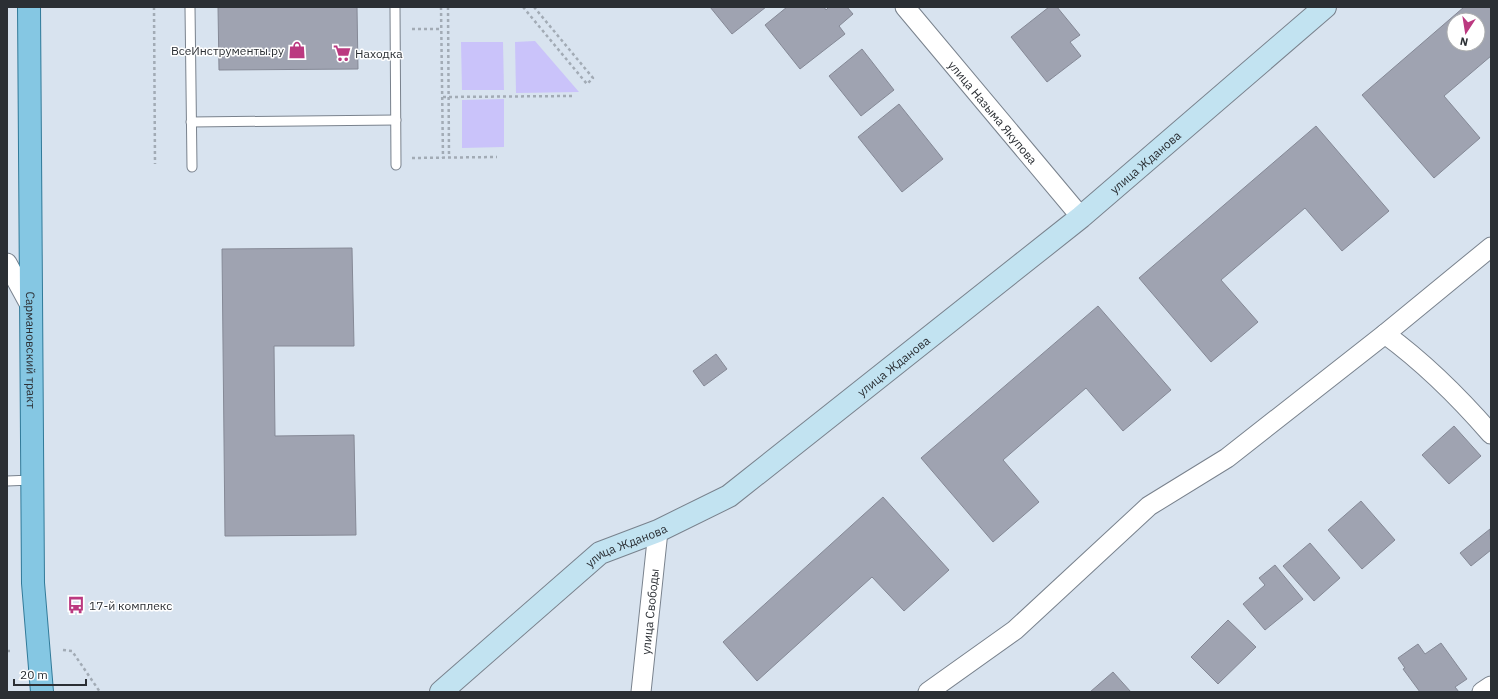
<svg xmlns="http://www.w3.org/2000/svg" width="1498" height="699" font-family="'IBM Plex Sans',sans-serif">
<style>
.green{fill:#cac3fa}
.building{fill:#9fa3b1;stroke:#858996;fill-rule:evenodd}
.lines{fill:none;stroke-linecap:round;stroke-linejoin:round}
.lane-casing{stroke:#79828d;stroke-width:11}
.street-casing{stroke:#79828d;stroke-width:21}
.secondary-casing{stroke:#79828d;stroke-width:24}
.primary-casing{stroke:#317a99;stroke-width:24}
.path{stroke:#a2abb5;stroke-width:2.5;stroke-dasharray:3 3;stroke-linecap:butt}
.lane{stroke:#fff;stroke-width:9}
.street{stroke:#fff;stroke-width:19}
.secondary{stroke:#c2e3f1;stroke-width:22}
.primary{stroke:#85c7e3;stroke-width:22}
.labels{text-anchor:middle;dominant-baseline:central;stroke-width:3;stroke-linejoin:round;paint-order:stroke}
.poi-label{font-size:12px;fill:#2b2f34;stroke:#fff;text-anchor:start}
.street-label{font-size:12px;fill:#2b2f34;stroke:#fff}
</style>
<rect width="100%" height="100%" fill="#d8e3ef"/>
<!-- green -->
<g class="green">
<path d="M535,41L579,92L516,93L515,42Z"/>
<path d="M461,42H503L504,90H462Z"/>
<path d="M504,99V147L462,148V100Z"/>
</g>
<!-- building -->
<g class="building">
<path d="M218,7H357L358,69L219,70Z"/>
<path d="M710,7H766L732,34Z"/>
<path d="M787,7H824L826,10L829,7H847L853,14L839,26L845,34L800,69L765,25Z"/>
<path d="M1049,7H1057L1080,35L1070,42L1081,56L1047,82L1011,37Z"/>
<path d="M1464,7H1491V56L1444,96L1480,138L1434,178L1362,95ZM1454,20H1478V44H1454Z"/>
<path d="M862,49L894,90L861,116L829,76Z"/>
<path d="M899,104L943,159L902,192L858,137Z"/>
<path d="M1316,126L1389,211L1342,251L1305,208L1221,280L1258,322L1211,362L1139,278Z"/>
<path d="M352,248L354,346H274L275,436L354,435L356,535L225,536L222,249Z"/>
<path d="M1098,306L1171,390L1123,431L1086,388L1003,460L1039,502L993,542L921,458Z"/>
<path d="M716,354L727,369L704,386L693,371Z"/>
<path d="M1454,426L1481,456L1449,484L1422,455Z"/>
<path d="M883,497L949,570L904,611L872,577L757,681L723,642Z"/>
<path d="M1361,501L1395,540L1362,569L1328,530Z"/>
<path d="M1490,529L1491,550L1471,566L1460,553Z"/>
<path d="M1310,543L1340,578L1314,601L1283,566Z"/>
<path d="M1275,565L1303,599L1265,630L1243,604L1265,585L1259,578Z"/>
<path d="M1228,620L1256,647L1218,684L1191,657Z"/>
<path d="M1441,643L1467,679L1455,687L1459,692H1420L1403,669L1405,668L1398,658L1418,644L1425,654Z"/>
<path d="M1113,672L1131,692H1090Z"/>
</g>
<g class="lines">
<!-- lane casing -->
<g class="lane-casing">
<g id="lane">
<path d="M190,7L192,167"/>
<path d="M395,7L396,165"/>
<path d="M191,122L396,120"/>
<path d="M7,481L32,480"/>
</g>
</g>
<!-- street casing -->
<g class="street-casing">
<g id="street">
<path id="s1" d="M905,7L1081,217"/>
<path d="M7,263L31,307"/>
<path d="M1385,334C1426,364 1458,396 1491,434"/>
<path id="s2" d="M641,692L658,531"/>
<path d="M928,692L1015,630L1149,506L1227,458L1385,334L1491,247"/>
<path d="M1482,692L1491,686"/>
</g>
</g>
<!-- secondary casing -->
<g class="secondary-casing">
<g id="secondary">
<path id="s3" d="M441,692L600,553L658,531L729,496L1081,217L1325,7"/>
</g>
</g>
<!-- primary casing -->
<g class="primary-casing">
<g id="primary">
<path id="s4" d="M29,7L33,583L42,692"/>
</g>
</g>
<!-- path -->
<g class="path">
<path d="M154,7L155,164"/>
<path d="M441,7L443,158"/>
<path d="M448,7L449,157"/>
<path d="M523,7L587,84L593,78L534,7"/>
<path d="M412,29H442"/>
<path d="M443,97L572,96"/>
<path d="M412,158L497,157"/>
<path d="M63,650L72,651L100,692"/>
<path d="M7,651H10"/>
</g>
<!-- lane -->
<use href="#lane" class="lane"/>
<!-- street -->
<use href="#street" class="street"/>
<!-- secondary -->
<use href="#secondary" class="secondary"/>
<!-- primary -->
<use href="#primary" class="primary"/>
</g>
<!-- icons -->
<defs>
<g id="shop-bare" transform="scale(1.38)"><path d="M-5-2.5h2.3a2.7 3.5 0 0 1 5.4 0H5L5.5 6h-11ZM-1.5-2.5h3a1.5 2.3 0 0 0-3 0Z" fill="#bb3980" stroke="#fff" stroke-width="2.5" paint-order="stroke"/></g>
<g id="supermarket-bare" transform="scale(1.38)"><path d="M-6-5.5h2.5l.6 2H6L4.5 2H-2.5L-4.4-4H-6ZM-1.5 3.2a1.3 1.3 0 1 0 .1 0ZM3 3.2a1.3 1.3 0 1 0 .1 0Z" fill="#bb3980" stroke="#fff" stroke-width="2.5" paint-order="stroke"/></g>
<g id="bus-bare" transform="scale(1.38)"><path d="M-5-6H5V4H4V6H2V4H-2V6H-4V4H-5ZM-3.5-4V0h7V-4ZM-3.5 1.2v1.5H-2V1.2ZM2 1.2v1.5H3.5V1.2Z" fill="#bb3980" stroke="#fff" stroke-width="2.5" paint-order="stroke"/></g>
</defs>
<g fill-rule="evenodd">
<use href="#shop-bare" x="297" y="50"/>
<use href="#supermarket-bare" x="342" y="53"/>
<use href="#bus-bare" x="76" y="605"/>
</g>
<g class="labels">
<!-- poi labels -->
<g class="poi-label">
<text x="284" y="50" text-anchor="end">ВсеИнструменты.ру</text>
<text x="355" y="53">Находка</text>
<text x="89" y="605">17-й комплекс</text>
</g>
<!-- street labels -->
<g class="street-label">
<text stroke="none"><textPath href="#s1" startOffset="137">улица Назыма Якупова</textPath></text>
<text stroke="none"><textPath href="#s3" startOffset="886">улица Жданова</textPath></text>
<text stroke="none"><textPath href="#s4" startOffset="343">Сармановский тракт</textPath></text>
<text stroke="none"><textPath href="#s3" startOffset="562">улица Жданова</textPath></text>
<text stroke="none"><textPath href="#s3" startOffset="238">улица Жданова</textPath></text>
<text stroke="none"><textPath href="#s2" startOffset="81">улица Свободы</textPath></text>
</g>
</g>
<!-- border -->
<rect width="1498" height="699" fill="none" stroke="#2b2f34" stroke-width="16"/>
<!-- north arrow -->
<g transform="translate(1466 32) rotate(192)"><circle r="19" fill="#ffffff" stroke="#aaacae"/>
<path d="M0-3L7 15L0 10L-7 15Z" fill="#bb3980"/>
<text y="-6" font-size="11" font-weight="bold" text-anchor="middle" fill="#2b2f34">N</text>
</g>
<!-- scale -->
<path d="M14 679v6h72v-6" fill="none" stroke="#2b2f34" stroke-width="2"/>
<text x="20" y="679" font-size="12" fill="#2b2f34" stroke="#ffffff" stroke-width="3" paint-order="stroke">20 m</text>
</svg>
